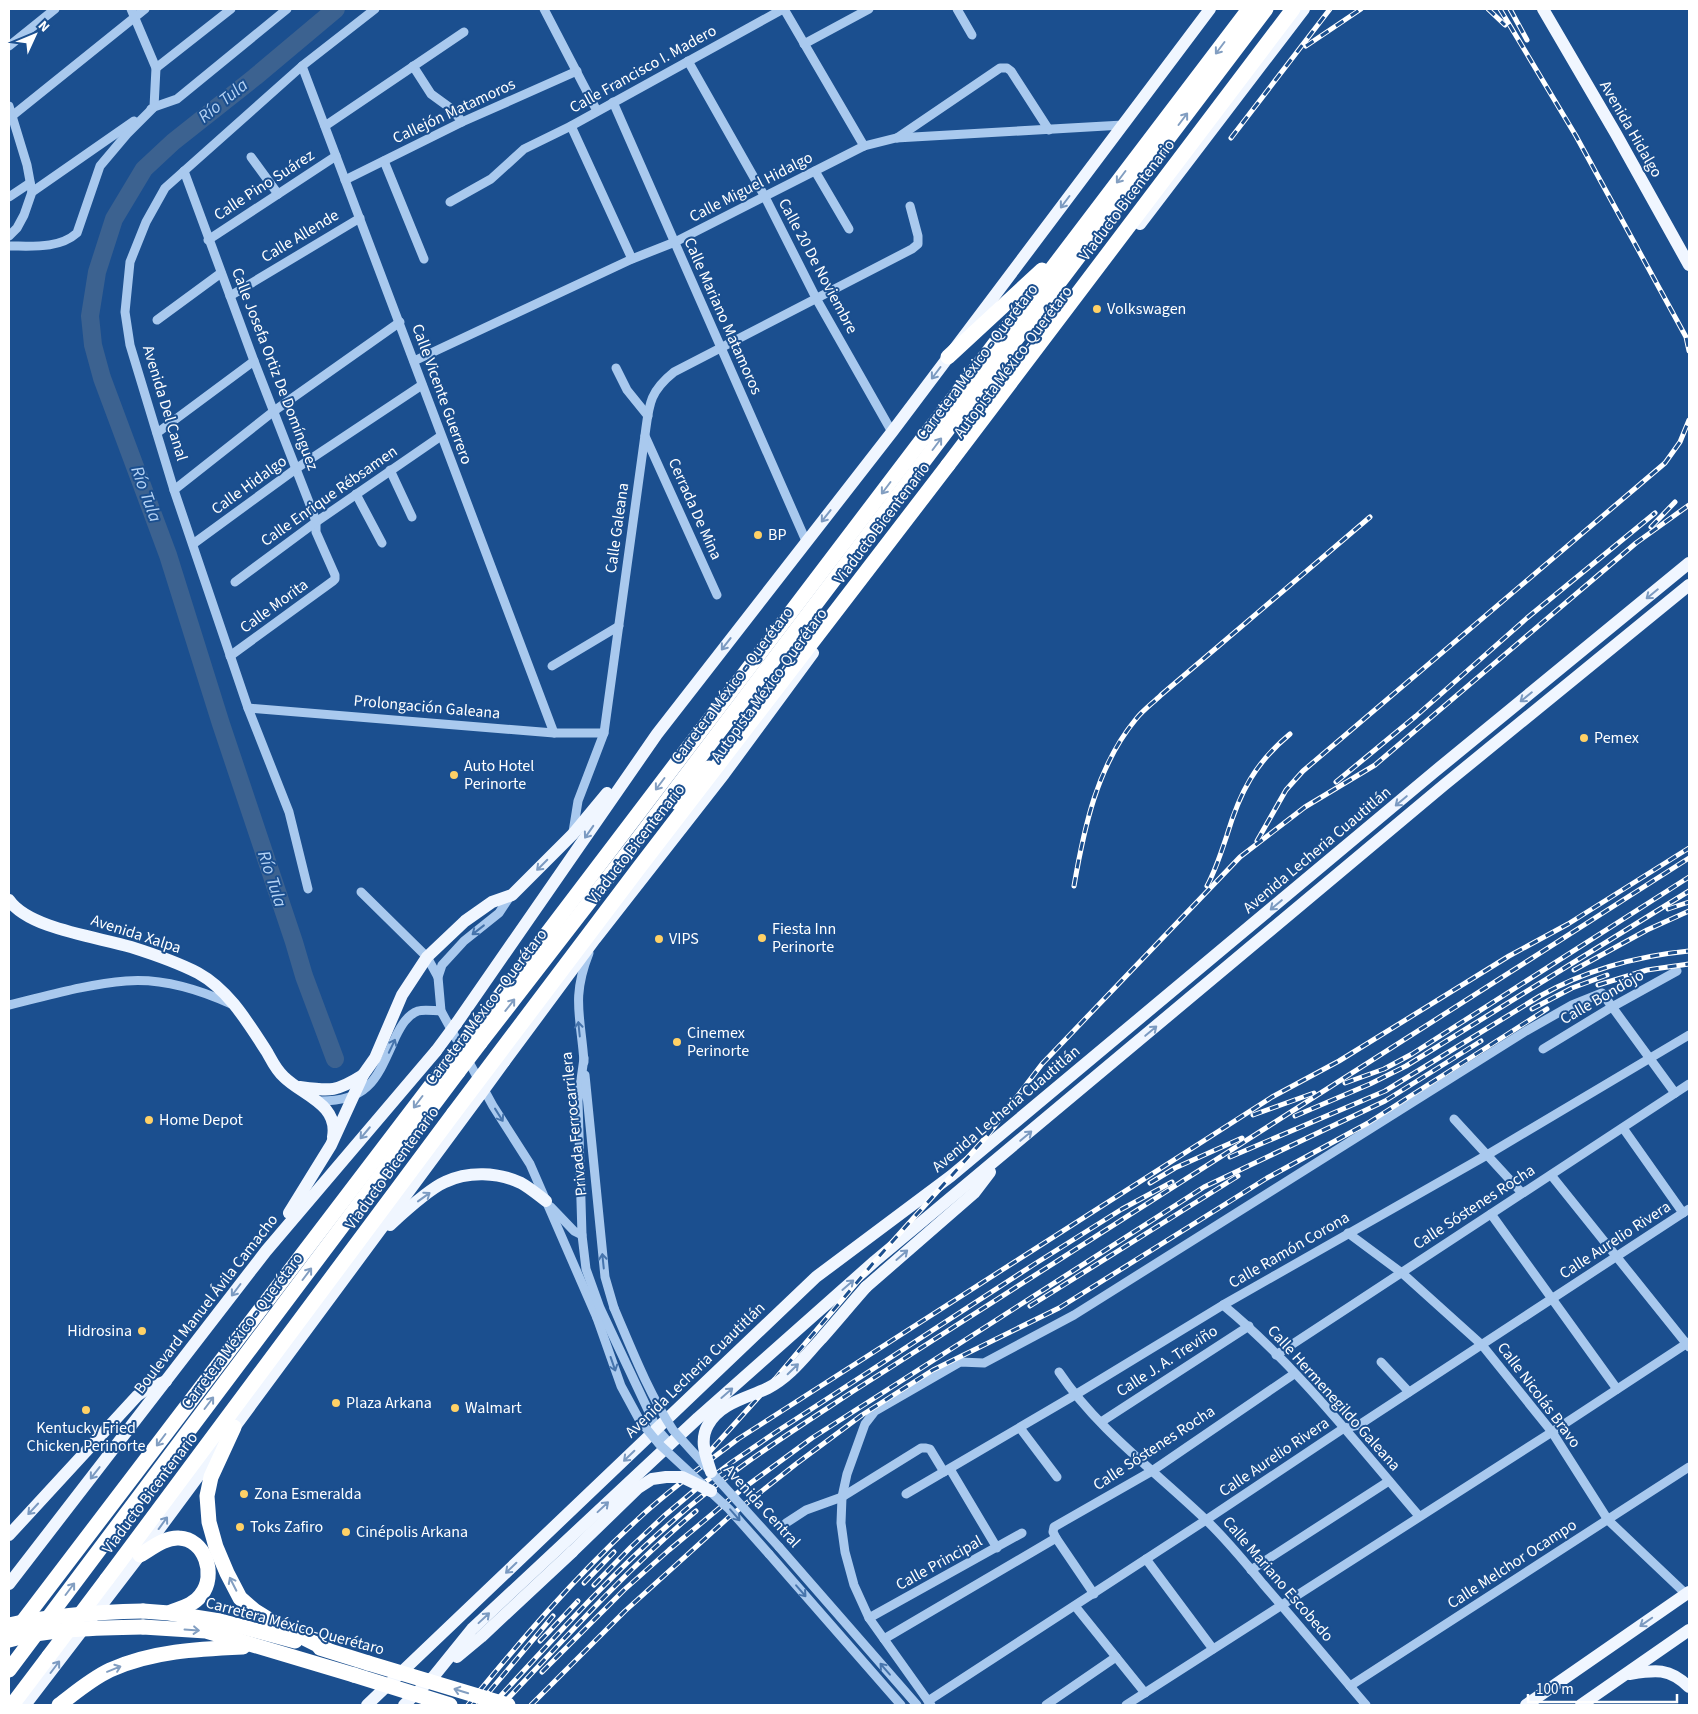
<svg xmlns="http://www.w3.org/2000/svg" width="1698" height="1714" font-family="'Source Sans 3',sans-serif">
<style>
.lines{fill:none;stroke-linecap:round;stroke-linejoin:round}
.river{stroke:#3c6290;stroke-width:18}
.minor{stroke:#a9c9ee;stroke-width:9}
.major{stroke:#f0f6ff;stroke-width:12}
.highway{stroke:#fff;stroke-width:15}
.rail-casing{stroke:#fff;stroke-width:5}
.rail{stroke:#1b4f8f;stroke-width:3;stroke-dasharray:9;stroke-linecap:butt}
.minor-bridge{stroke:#a9c9ee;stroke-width:9}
.major-bridge{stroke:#f0f6ff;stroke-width:12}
.highway-bridge{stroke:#fff;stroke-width:15}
.oneway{stroke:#829ec1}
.oneway2{stroke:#7b9ac1}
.oneway3{stroke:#4674ac}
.poi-dot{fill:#ffd166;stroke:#1b4f8f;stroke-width:2}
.labels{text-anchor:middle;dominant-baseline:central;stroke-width:4;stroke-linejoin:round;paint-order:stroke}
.street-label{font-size:16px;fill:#fff;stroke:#1b4f8f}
.poi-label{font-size:16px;fill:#fff;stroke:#1b4f8f;text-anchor:start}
.water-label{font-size:18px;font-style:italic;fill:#b5d3f5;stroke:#1b4f8f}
</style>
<rect width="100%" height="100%" fill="#1b4f8f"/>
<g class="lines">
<!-- river -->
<path class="river" d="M335,1059L304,976L294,942L221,724L168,555L102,378L93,345L90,316L97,272L114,219L144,169L173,142L255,77L336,9"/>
<!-- minor -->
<g class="minor">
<path d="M131,9L156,68L154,107L151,109"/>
<path d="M544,9L597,111"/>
<path d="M784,9L864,146"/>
<path d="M957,9L972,35"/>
<path d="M804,44L869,9"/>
<path d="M9,46L55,9"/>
<path d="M688,61L765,197L817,300L892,432"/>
<path d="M302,66L554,733"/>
<path d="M413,66L431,94L453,110L462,122"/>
<path d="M156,68L231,9"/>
<path d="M613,102L806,541"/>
<path d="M9,106L27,165L32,192"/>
<path d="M12,116L145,9"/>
<path d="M325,126L464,32"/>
<path d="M571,126L632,259"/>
<path d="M897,138L1000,68H1007L1011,71L1049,130"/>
<path d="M251,157L278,194"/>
<path d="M384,161L424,259"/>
<path d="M184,171L254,361L312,510L316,522V532L335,575V579L333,581L230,656"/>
<path d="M815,171L849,229"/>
<path d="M345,180L462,122L577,71"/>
<path d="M9,197L30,183"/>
<path d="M450,202L491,179L524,149L571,126L783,9"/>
<path d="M9,236L17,228L24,215L32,192L134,121"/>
<path d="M208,240L336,156"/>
<path d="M9,246C32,246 59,249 77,233L100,166L127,134L154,107L177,99L287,9"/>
<path d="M230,296L360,218"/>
<path d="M157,320L221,273"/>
<path d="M414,361L632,259L675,242L864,146L896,138L1123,125"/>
<path d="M616,368L627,390L648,416"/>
<path d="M157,433L254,361"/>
<path d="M645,436L717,595"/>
<path d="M390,470L412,517"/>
<path d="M174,490L274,411L400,322"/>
<path d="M356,494L382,543"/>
<path d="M193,544L297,468L422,385"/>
<path d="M235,582L316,522L441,436"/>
<path d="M552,666L619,626"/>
<path d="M248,708L554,733H604"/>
<path d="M573,832L578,801L604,733L645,435C649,405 649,392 674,372L912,249L918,244V236L910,206"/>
<path d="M308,889L289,812L248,708L174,490L130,345L125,312L130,262L146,222L165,188L302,66L375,9"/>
<path d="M361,892L427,957L438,977"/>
<path d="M511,895L499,913L464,941L442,965L438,977L441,1011L493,1106L530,1164L597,1318"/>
<path d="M9,1005C47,996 87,984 126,981C162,978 198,989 231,1004"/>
<path d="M1543,1049L1612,1007L1677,971"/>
<path d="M584,1058L578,1101L582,1235L586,1269L600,1308L657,1429L670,1444"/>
<path d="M584,1062C581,1017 571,998 589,953"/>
<path d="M585,1075L605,1277L614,1308"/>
<path d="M318,1101C370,1102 377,1078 396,1036C401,1026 407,1015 418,1011C425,1009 434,1011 441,1011"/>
<path d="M1454,1119L1522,1193"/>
<path d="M1623,1128L1683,1213"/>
<path d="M1551,1175L1689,1347"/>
<path d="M551,1207L574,1231L582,1235"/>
<path d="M1491,1214L1617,1389"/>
<path d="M1348,1233L1402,1273L1482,1345L1552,1432L1608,1520L1686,1594"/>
<path d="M1223,1305C1297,1366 1357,1444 1419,1516"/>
<path d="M1276,1355L1689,1084"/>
<path d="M1381,1362L1409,1392"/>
<path d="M1059,1372C1097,1429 1155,1471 1205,1519C1226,1539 1245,1562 1263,1584C1298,1624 1332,1665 1366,1705"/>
<path d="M1101,1422L1249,1326"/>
<path d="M1020,1428L1057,1477"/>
<path d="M950,1469L997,1548"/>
<path d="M906,1494L1075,1395L1223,1305L1487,1155L1689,1035"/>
<path d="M786,1523L806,1510L842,1497L921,1448H926L930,1449L944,1472"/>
<path d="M779,1547L917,1705"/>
<path d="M769,1554L901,1705"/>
<path d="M1146,1559L1213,1649"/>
<path d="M1251,1570L1389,1481"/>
<path d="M1094,1594L1056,1538L1053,1532L1054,1527L1152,1471L1294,1374"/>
<path d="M1075,1606L1145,1693"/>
<path d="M869,1618L1022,1533"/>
<path d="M884,1639L1056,1538"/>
<path d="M1350,1686L1689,1467"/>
<path d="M928,1701L1206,1520L1344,1428L1359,1425L1689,1209"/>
<path d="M931,1705L869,1618L854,1585L845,1552L841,1523L842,1497L847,1474L865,1424L875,1411L960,1362L984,1363L1074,1315L1526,1031L1572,1005L1602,993L1675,1093"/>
<path d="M1046,1705L1116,1657"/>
<path d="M1126,1705L1552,1432L1689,1342"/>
</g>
<!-- major -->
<g class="major">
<path d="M1543,9L1616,134L1689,265"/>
<path d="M1140,224L1304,9"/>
<path d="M9,900C29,929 98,937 131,947C153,954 177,962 198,973C229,990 248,1023 267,1052C272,1061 276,1070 284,1077C302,1095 339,1104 333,1137"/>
<path d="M456,1024L657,734L892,432L1210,9"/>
<path d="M504,1062L595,939L724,774L813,653"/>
<path d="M300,1087C331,1091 336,1092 363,1075"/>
<path d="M289,1213L331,1145L363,1075L375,1058L402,995L427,957L465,921L492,902L512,895L573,834L607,793"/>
<path d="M390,1225C404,1212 429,1189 445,1182C468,1171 498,1172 521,1183C530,1188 538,1195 546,1201"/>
<path d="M866,1287L974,1193L990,1172"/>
<path d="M9,1535L137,1396L148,1388L166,1381"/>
<path d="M9,1584L266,1251L436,1051"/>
<path d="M457,1657L481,1637L572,1552"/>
<path d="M1629,1674C1654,1670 1669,1667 1689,1687"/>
<path d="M25,1705L140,1555L480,1095"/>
<path d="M367,1705L816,1277L951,1176L1433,773L1689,563"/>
<path d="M404,1705L434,1676L472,1629L698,1418L875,1261L1444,785L1689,585"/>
<path d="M1526,1705L1689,1592"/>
<path d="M1581,1705L1689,1630"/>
</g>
<!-- highway -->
<g class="highway">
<path d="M948,357L1042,270"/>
<path d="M967,427L991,386"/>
<path d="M948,465L1293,9"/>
<path d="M676,802L709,768"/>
<path d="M470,1035L1249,9"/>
<path d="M480,1043L631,848L1266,9"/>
<path d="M234,1427L211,1477L207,1496L209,1522L216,1547L227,1573L240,1598L255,1611L276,1624L328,1650"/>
<path d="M140,1555C151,1549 165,1537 179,1538C205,1539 217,1575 201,1595C194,1605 181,1608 171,1612"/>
<path d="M107,1579L454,1113"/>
<path d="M143,1611L169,1613L220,1621L295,1641"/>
<path d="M143,1627L206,1631L354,1675"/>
<path d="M17,1629L448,1063"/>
<path d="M320,1648L368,1663"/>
<path d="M9,1670L458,1072"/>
<path d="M12,1705L49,1656"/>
<path d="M59,1705C75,1693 91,1679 110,1670C152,1651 198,1649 243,1647"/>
</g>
<!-- rail casing -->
<g class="rail-casing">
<g id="rail">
<path d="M1488,9L1505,25"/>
<path d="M1500,9L1576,136L1686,337L1689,351"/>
<path d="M1510,9L1527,40"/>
<path d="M1306,46L1361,9"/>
<path d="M1231,138L1330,9"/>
<path d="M1651,527L1675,502"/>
<path d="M1336,782L1416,716L1527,618L1655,513"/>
<path d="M1257,841L1286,790L1303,771L1665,463L1680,442L1689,420"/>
<path d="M1074,886C1084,828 1097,766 1136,719C1143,710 1153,703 1161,695L1370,517"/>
<path d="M1207,886C1216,869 1221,853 1227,835C1240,792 1255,763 1290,734"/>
<path d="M1668,909L1689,902"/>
<path d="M1574,970L1647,930L1689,911"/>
<path d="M1598,985L1647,970L1689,964"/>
<path d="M1532,1009L1572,988L1607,975"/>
<path d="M1345,1083L1384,1069L1412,1054L1689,877"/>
<path d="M1253,1115L1314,1093"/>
<path d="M1295,1116L1370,1084L1406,1066L1689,891"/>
<path d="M1230,1157L1385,1091L1540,996C1586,970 1637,956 1689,951"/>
<path d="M1150,1183L1175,1168L1242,1138"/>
<path d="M1030,1306L1238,1176"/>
<path d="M702,1460L775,1379L875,1261L987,1136L1042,1064L1240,857L1305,807L1375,765L1636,543L1689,505"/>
<path d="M584,1583L614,1552"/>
<path d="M594,1585L631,1547L664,1516L696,1489L732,1462L776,1432L1033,1265L1122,1209L1172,1182"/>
<path d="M540,1641L578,1601"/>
<path d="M542,1672L624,1590L669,1550L741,1490L812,1438L1204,1187L1385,1101L1481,1041"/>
<path d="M468,1705C521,1640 575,1577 637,1520C669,1490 704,1465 738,1439L1272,1097L1339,1061L1509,956L1568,924L1689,848"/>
<path d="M478,1705L553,1616"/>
<path d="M492,1705C549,1644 604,1581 667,1526C724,1474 790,1433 855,1390L1689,858"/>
<path d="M502,1705C565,1638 626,1570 696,1511"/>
<path d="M531,1705L625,1611L729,1517L796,1464L862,1415L933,1370L1059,1308L1267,1178L1368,1123L1547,1009"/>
</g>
</g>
<!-- rail -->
<use href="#rail" class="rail"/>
<!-- minor-bridge -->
<g class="minor-bridge">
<path d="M614,1308C632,1350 648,1392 673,1430L779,1547"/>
<path d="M597,1318L621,1386L640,1421L659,1444L729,1509L769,1554"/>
</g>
<!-- major-bridge -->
<g class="major-bridge">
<path d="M436,1051L456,1024"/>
<path d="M480,1095L504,1062"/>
<path d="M711,1472C706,1456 699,1441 708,1425C720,1403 747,1398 768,1388C790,1377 805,1356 821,1339C836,1322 851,1304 866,1287"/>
<path d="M572,1552L638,1488L652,1479L666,1477H682L711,1491"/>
</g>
<!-- highway-bridge -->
<g class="highway-bridge">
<path d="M448,1063L470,1035"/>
<path d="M458,1072L480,1043"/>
<path d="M454,1113L638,869L948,465"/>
<path d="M9,1625C53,1615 98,1612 143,1611"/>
<path d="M9,1640C52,1628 99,1628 143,1627"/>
<path d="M49,1656L107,1579"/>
<path d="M368,1663L508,1705"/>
<path d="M354,1675L450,1705"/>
</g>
</g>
<!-- one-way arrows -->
<defs><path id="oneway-shaft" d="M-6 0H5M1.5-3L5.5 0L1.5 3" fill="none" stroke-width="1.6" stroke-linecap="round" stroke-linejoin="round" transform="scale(1.25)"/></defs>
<g class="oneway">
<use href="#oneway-shaft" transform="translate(1220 48) rotate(127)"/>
<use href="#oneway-shaft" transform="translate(1183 119) rotate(-53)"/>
<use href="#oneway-shaft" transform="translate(1121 177) rotate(127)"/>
<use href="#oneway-shaft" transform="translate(937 444) rotate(-53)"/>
<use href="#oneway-shaft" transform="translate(886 488) rotate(127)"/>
<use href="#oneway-shaft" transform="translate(660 784) rotate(127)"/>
<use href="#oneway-shaft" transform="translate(510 1005) rotate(-52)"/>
<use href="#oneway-shaft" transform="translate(418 1102) rotate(127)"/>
<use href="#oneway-shaft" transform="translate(307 1274) rotate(-53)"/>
<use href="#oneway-shaft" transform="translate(209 1403) rotate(-53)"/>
<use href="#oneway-shaft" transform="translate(161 1440) rotate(127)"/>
<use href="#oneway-shaft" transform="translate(233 1584) rotate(-117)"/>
<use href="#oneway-shaft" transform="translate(70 1589) rotate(-53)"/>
<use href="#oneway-shaft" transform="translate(192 1630) rotate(4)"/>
<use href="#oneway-shaft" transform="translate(114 1669) rotate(-22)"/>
<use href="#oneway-shaft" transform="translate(461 1691) rotate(-163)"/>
</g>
<g class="oneway2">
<use href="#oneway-shaft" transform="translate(1065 202) rotate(127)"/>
<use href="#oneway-shaft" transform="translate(936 373) rotate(127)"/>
<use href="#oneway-shaft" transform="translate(826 516) rotate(128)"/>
<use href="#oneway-shaft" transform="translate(1652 594) rotate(141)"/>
<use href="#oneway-shaft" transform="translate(726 644) rotate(128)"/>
<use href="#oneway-shaft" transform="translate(1526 697) rotate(141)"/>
<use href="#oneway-shaft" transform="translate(1401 801) rotate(140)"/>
<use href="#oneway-shaft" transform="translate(589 832) rotate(125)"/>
<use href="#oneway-shaft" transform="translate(542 865) rotate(135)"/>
<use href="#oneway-shaft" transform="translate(1276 905) rotate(140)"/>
<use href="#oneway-shaft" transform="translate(1151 1031) rotate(-40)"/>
<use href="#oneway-shaft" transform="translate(365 1133) rotate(130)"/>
<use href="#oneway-shaft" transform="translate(1026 1136) rotate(-40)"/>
<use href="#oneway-shaft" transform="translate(424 1197) rotate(-36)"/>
<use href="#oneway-shaft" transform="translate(902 1255) rotate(-41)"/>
<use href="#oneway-shaft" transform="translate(848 1285) rotate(-41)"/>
<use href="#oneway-shaft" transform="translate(236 1290) rotate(127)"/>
<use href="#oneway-shaft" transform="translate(793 1369) rotate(-44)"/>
<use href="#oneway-shaft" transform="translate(727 1393) rotate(-41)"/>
<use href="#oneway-shaft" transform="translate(629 1456) rotate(136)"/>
<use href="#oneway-shaft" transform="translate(95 1473) rotate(128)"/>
<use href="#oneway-shaft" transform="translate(603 1507) rotate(-43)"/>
<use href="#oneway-shaft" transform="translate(33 1509) rotate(133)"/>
<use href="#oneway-shaft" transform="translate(163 1523) rotate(-54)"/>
<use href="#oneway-shaft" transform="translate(511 1568) rotate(136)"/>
<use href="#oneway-shaft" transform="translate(484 1618) rotate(-43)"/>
<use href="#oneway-shaft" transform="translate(1646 1622) rotate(145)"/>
<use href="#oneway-shaft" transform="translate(55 1667) rotate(-53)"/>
</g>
<g class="oneway3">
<use href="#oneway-shaft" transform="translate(478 930) rotate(142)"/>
<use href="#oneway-shaft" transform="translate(579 1029) rotate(-96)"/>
<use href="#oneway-shaft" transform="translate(392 1046) rotate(-65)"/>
<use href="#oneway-shaft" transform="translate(499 1115) rotate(58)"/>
<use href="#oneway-shaft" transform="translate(603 1261) rotate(-96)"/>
<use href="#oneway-shaft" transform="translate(613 1364) rotate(71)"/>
<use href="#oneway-shaft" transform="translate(735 1515) rotate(49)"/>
<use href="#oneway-shaft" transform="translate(801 1591) rotate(49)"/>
<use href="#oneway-shaft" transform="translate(885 1669) rotate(-131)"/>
</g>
<!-- markers -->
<g class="poi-dot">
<circle cx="1097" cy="309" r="5"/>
<circle cx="758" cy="535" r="5"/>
<circle cx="1584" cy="738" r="5"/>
<circle cx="454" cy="775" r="5"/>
<circle cx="762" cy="938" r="5"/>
<circle cx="659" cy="939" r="5"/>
<circle cx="677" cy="1042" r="5"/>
<circle cx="149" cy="1120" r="5"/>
<circle cx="142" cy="1331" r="5"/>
<circle cx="336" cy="1403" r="5"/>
<circle cx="455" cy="1408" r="5"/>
<circle cx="86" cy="1410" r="5"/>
<circle cx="244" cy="1494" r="5"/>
<circle cx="240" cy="1527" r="5"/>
<circle cx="346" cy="1532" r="5"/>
</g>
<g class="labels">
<!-- street labels -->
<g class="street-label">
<text transform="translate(643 69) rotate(-29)">Calle Francisco I. Madero</text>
<text transform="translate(454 111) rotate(-25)">Callejón Matamoros</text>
<text transform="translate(1631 129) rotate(60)">Avenida Hidalgo</text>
<text transform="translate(264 185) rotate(-33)">Calle Pino Suárez</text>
<text transform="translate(751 187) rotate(-27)">Calle Miguel Hidalgo</text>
<text transform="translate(1127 200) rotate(-53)">Viaducto Bicentenario</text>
<text transform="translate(300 236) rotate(-31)">Calle Allende</text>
<text transform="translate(818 266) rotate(62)">Calle 20 De Noviembre</text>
<text transform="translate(723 316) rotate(66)">Calle Mariano Matamoros</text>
<text transform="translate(977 362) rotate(-53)">Carretera México - Querétaro</text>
<text transform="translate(1013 362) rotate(-53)">Autopista México-Querétaro</text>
<text transform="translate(275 369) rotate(69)">Calle Josefa Ortiz De Domínguez</text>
<text transform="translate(442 394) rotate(70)">Calle Vicente Guerrero</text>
<text transform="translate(165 403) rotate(73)">Avenida Del Canal</text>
<text transform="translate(249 485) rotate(-36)">Calle Hidalgo</text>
<text transform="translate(329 496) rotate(-35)">Calle Enrique Rébsamen</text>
<text transform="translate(695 509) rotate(66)">Cerrada De Mina</text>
<text transform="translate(882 523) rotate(-53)">Viaducto Bicentenario</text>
<text transform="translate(617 528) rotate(-82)">Calle Galeana</text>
<text transform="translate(274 606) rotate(-36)">Calle Morita</text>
<text transform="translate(732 685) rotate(-53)">Carretera México - Querétaro</text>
<text transform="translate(769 685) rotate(-54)">Autopista México-Querétaro</text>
<text transform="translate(427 707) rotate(5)">Prolongación Galeana</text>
<text transform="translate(636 844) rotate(-52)">Viaducto Bicentenario</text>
<text transform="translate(1317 850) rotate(-40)">Avenida Lecheria Cuautitlán</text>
<text transform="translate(136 934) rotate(18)">Avenida Xalpa</text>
<text transform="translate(1602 997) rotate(-30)">Calle Bondojo</text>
<text transform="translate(486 1007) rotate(-53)">Carretera México - Querétaro</text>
<text transform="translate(1006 1109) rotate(-40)">Avenida Lecheria Cuautitlán</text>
<text transform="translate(574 1124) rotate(-96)">Privada Ferrocarrilera</text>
<text transform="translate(392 1168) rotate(-54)">Viaducto Bicentenario</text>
<text transform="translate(1474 1207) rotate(-33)">Calle Sóstenes Rocha</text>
<text transform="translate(1615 1240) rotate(-33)">Calle Aurelio Rivera</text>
<text transform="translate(1289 1250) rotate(-30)">Calle Ramón Corona</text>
<text transform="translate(206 1304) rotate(-52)">Boulevard Manuel Ávila Camacho</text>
<text transform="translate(242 1331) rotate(-53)">Carretera México - Querétaro</text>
<text transform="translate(1167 1361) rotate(-33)">Calle J. A. Treviño</text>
<text transform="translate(695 1370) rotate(-44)">Avenida Lecheria Cuautitlán</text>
<text transform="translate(1539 1395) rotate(53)">Calle Nicolás Bravo</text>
<text transform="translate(1334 1398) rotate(48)">Calle Hermenegildo Galeana</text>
<text transform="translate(1154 1448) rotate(-33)">Calle Sóstenes Rocha</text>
<text transform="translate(1274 1457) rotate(-34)">Calle Aurelio Rivera</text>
<text transform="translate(150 1493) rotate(-53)">Viaducto Bicentenario</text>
<text transform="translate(762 1506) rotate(48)">Avenida Central</text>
<text transform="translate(939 1563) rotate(-29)">Calle Principal</text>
<text transform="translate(1512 1564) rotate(-33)">Calle Melchor Ocampo</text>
<text transform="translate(1278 1579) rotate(49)">Calle Mariano Escobedo</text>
<text transform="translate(295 1626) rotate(15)">Carretera México-Querétaro</text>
</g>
<!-- poi labels -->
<g class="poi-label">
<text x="1107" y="309">Volkswagen</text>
<text x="768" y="535">BP</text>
<text x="1594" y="738">Pemex</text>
<text x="464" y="766">Auto Hotel<tspan x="464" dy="18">Perinorte</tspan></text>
<text x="772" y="929">Fiesta Inn<tspan x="772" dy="18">Perinorte</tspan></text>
<text x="669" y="939">VIPS</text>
<text x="687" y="1033">Cinemex<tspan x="687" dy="18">Perinorte</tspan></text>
<text x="159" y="1120">Home Depot</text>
<text x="132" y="1331" text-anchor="end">Hidrosina</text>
<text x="346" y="1403">Plaza Arkana</text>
<text x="465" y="1408">Walmart</text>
<text x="86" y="1428" text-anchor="middle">Kentucky Fried<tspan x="86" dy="18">Chicken Perinorte</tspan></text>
<text x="254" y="1494">Zona Esmeralda</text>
<text x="250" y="1527">Toks Zafiro</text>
<text x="356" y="1532">Cinépolis Arkana</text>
</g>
<!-- water labels -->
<g class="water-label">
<text transform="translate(223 101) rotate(-39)">Río Tula</text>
<text transform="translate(146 494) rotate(70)">Río Tula</text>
<text transform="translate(272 879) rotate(72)">Río Tula</text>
</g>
</g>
<!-- border -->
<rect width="1698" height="1714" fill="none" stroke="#ffffff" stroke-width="20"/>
<!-- north arrow -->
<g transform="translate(35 35) rotate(46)" stroke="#1b4f8f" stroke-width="4" paint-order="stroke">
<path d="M0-4L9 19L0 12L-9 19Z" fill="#ffffff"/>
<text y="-8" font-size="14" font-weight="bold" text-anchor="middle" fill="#ffffff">N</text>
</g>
<!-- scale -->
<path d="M1528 1694v8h149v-8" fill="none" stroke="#ffffff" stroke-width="2.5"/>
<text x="1536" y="1694" font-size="15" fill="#ffffff" stroke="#1b4f8f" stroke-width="4" paint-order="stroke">100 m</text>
</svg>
